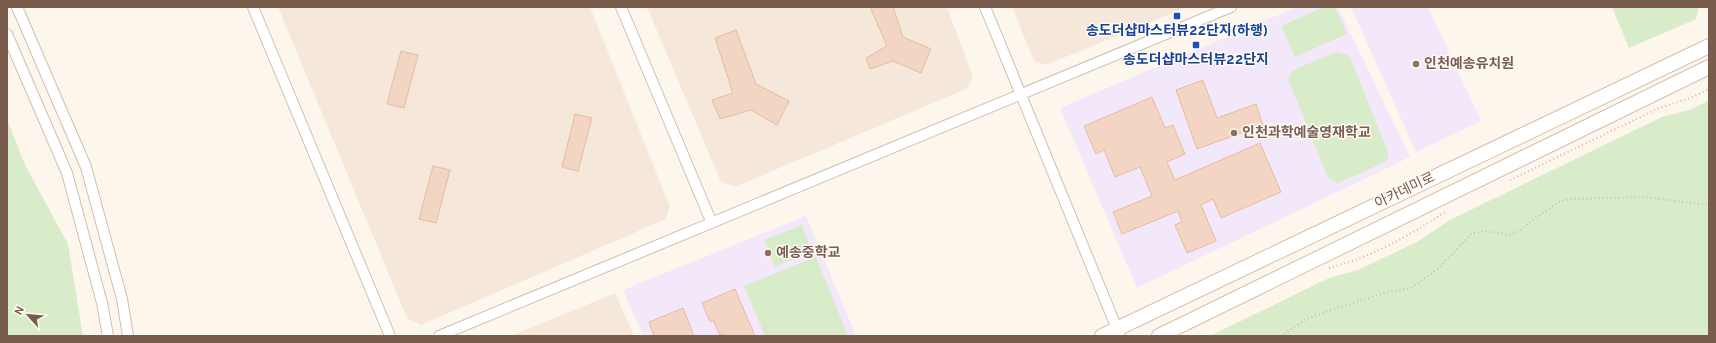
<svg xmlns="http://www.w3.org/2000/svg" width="1716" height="343" font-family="Overpass,'Noto Sans KR',sans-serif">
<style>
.residential{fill:#f5e8da}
.education{fill:#f3e8fa}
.green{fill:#d8ecc9}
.building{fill:#f3d5c3;stroke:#e6bba3}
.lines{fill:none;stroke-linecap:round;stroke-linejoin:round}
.minor-casing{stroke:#d1beb0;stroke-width:12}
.secondary-casing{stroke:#d6c0b0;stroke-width:16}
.path{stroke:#d9b8a5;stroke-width:2;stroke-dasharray:1 3;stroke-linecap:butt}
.minor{stroke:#fff;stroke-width:10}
.secondary{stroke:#fff;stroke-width:14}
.transit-dot{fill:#1a4fb4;stroke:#fffaf3;stroke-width:1.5}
.education-dot{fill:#8d6e63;stroke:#fffaf3;stroke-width:1.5}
.labels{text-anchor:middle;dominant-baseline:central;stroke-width:3;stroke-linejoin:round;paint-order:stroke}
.transit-label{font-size:14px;font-weight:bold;fill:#164399;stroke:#fffaf3}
.education-label{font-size:14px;font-weight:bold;fill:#785e54;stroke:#fffaf3;text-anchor:start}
.street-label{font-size:14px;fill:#7a5c4d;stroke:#fffaf3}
</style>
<rect width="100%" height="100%" fill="#fdf6ec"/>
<!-- residential -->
<g class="residential">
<path d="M278,7H590L670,207L666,219L421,325L407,318Z"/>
<path d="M647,7H947L973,77L968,88L735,187L721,182Z"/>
<path d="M1012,7H1187L1046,65L1034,61Z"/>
<path d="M615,293L634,336H511Z"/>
</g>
<!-- education -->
<g class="education">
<path d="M1297,7H1338L1410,157L1137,288L1060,108Z"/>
<path d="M1351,7H1428L1481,121L1416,152Z"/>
<path d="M806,216L856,336H643L623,290Z"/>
</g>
<!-- green -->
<g class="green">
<path d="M1324,7H1335L1347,34L1295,57L1281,26Z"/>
<path d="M1612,7H1699L1696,19L1629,48Z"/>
<path d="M1337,52L1348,55L1351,59L1388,152V157L1385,162L1338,183L1332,181L1327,176L1288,79L1293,70Z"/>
<path d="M1709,100V336H1210L1329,278L1358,270L1417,242L1450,220L1662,117L1692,109Z"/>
<path d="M7,119L25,165L68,244L83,336H7Z"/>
<path d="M802,225L812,252L775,267L764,240Z"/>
<path d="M816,257L848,336H765L744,286Z"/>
</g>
<!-- building -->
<g class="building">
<path d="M870,7H893L903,37L931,49L921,73L893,61L870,69L866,58L887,46Z"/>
<path d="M736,30L756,84L789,101L777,125L751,110L720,119L712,100L733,93L715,38Z"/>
<path d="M401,51L418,55L404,108L387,104Z"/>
<path d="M1203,80L1217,118L1256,104L1263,125L1197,149L1176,90Z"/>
<path d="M1152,97L1165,128L1173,125L1185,154L1167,162L1175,180L1260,143L1281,192L1221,218L1213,199L1201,205L1216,241L1187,253L1175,225L1182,222L1178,211L1122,234L1113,212L1152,196L1140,167L1115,177L1104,150L1096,154L1084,126Z"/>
<path d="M575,114L592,118L578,171L562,167Z"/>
<path d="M433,166L450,170L436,223L419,219Z"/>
<path d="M735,289L755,336H720L724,334L720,335L713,320L710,322L702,303Z"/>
<path d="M683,308L694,336H654L649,322Z"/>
</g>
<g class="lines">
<!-- minor casing -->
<g class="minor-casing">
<g id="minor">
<path d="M17,7L86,167L122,299L128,336"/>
<path d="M253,7L390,336"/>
<path d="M621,7L711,221"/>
<path d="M985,7L1120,336"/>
<path d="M7,34L67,173L102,303L108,336"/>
<path d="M439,336L1231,7"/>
</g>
</g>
<!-- secondary casing -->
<g class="secondary-casing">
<g id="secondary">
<path d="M1102,336L1709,46"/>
<path d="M1159,336L1709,67"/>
</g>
</g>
<!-- path -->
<g class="path">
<path d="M1709,21V25"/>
<path d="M1510,180L1659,108L1688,99L1709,89"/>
<path d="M1329,268C1372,257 1409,236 1445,212"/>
<path d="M1281,336L1306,319L1334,309L1385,293L1411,288L1439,268L1471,234L1484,231L1511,235L1521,230L1532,220L1559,202L1569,199L1644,197L1709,205"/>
</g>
<!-- minor -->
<use href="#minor" class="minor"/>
<!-- secondary -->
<use href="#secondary" class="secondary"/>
</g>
<!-- markers -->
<g class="transit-dot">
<rect x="1173" y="12" width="8" height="8" rx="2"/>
<rect x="1192" y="41" width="8" height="8" rx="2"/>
</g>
<g class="education-dot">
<circle cx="1416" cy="64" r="4"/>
<circle cx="1234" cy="133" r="4"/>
<circle cx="768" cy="253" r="4"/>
</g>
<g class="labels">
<!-- transit labels -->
<g class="transit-label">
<text x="1177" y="31">송도더샵마스터뷰22단지(하행)</text>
<text x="1196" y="60">송도더샵마스터뷰22단지</text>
</g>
<!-- education labels -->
<g class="education-label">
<text x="1424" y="64">인천예송유치원</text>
<text x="1242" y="133">인천과학예술영재학교</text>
<text x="776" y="253">예송중학교</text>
</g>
<!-- street labels -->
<g class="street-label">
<text transform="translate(1405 191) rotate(-26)">아카데미로</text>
</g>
</g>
<!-- border -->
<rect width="1716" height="343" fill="none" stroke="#7a5c4d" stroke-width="16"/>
<!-- north arrow -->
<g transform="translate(28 315) rotate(297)" stroke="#fffaf3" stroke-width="3" paint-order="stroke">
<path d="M0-3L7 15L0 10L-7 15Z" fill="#7a5c4d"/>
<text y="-6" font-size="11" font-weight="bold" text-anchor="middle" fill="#7a5c4d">N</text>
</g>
</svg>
